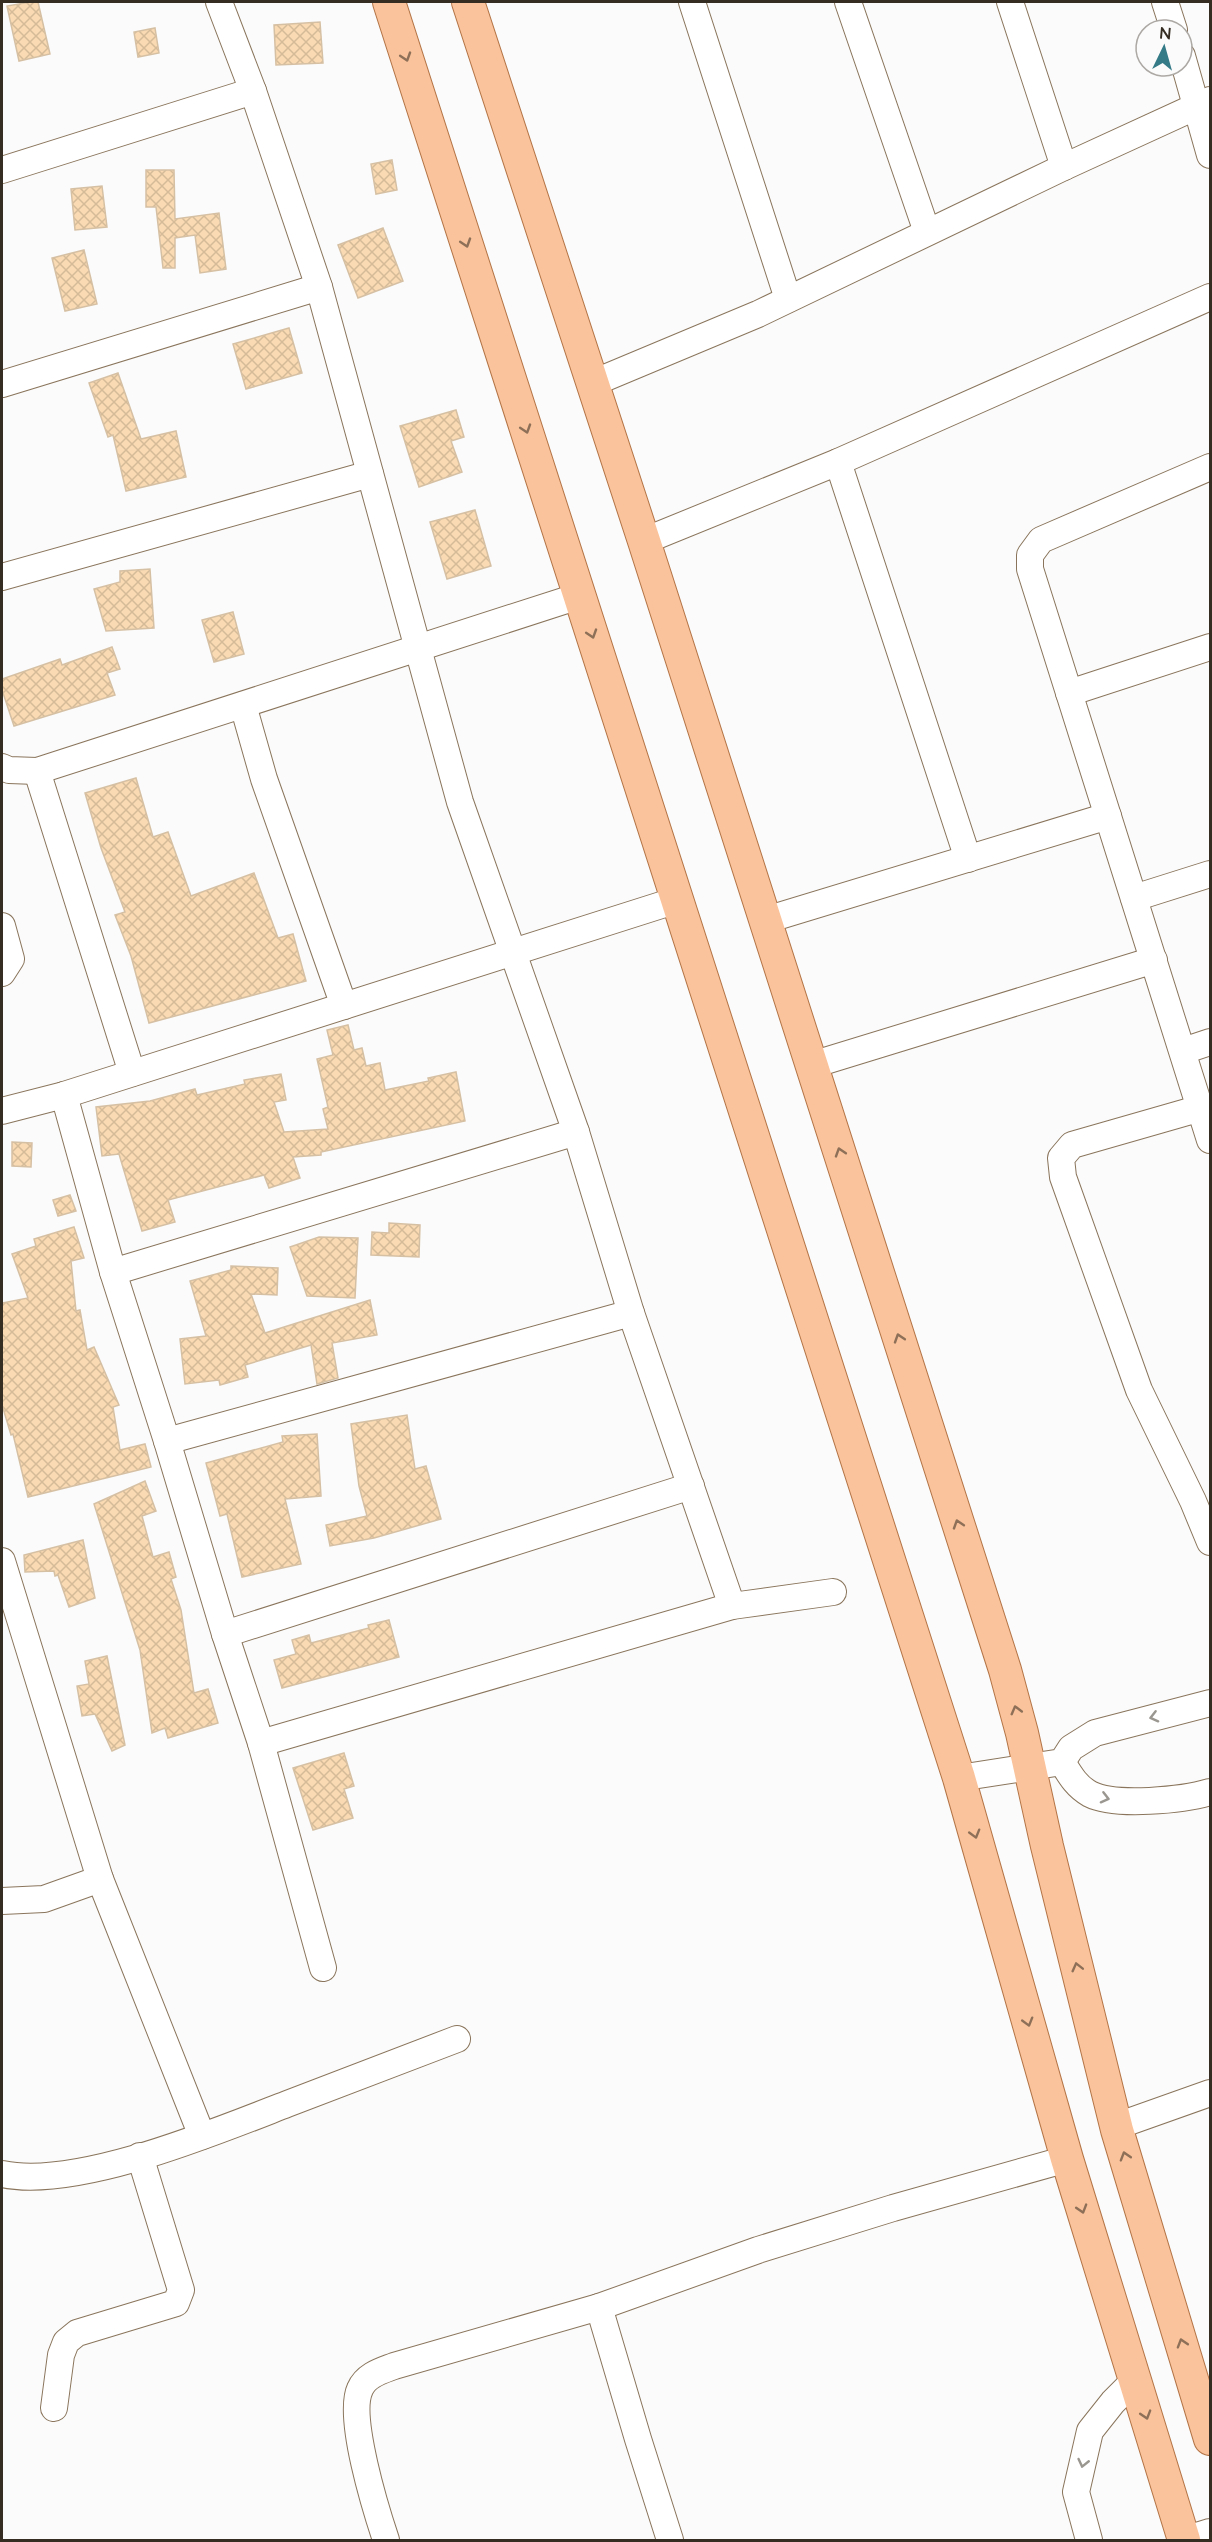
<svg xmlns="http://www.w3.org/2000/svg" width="1212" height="2542" font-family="Lato,sans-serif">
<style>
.building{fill:url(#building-cross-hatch);stroke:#d6c0a4;stroke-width:1.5}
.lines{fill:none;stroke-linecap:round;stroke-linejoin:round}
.minor-casing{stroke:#8a755c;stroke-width:28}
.major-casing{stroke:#b37446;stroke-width:34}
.minor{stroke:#fff;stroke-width:26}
.major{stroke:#fac39b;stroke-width:32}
.oneway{stroke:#8e7058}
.oneway2{stroke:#9a9690}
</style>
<defs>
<pattern id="building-cross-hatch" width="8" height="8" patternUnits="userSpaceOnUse" patternTransform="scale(1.5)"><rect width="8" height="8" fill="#f9dab2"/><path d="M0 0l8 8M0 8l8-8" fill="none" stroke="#d6bb99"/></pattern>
</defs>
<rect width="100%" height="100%" fill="#fbfbfb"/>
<!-- building -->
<g class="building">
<path d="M30,2H38L50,54L19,61L7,6Z"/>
<path d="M320,22L323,63L276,65L274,25Z"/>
<path d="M155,28L159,53L138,57L134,32Z"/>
<path d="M392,160L397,190L376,194L371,164Z"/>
<path d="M146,170H174L175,219L219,213L226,269L200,273L195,235L175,238V268H163L156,207H146Z"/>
<path d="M102,186L107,227L75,230L71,189Z"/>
<path d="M383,228L403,281L358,298L338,245Z"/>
<path d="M84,250L97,304L65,311L52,258Z"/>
<path d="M289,328L302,373L246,389L233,344Z"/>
<path d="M118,373L141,439L176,431L186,477L126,491L113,435L108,437L89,383Z"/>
<path d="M456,410L464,437L451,441L462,472L419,487L400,426Z"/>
<path d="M475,510L491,566L447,579L430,522Z"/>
<path d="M150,569L154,628L106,631L94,589L120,582V571Z"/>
<path d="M233,612L244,654L214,662L202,620Z"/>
<path d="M112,647L120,669L107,673L115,695L14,726L2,690V679L60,659L62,665Z"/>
<path d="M136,778L153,837L168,832L191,896L254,873L278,938L293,934L306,981L149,1023L131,956L115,915L125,912L101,848L85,793Z"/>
<path d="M348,1025L354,1050L362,1048L366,1066L380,1063L385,1090L429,1081L428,1078L456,1072L465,1121L321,1152V1155L293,1157L300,1178L269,1188L264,1175L168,1200L175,1222L142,1231L119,1154L102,1156L96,1107L150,1101L195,1089L197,1095L245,1084L244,1080L281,1074L286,1100L274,1102L284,1132L328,1129L323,1109L328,1107L317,1059L333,1055L327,1030Z"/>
<path d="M12,1142L32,1143L31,1167L12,1166Z"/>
<path d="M70,1195L76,1211L58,1216L53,1200Z"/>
<path d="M389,1223L420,1225L419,1257L371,1255L372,1232L389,1233Z"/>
<path d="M74,1227L84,1258L71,1261L76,1311L80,1310L87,1350L94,1347L119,1405L113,1407L120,1450L145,1444L151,1467L28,1497L13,1434L11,1435L2,1405V1303L28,1298L12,1254L36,1246L34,1239Z"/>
<path d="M319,1237L358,1238L355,1298L307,1296L290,1247Z"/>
<path d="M231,1266L278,1268L277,1295L251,1294L265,1333L370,1300L377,1335L332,1343L338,1378L317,1384L311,1345L245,1365L248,1377L220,1385L219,1380L185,1384L180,1339L206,1336L190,1281L231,1270Z"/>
<path d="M407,1415L415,1469L426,1466L441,1519L374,1538L330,1546L326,1525L367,1516L359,1486L351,1424Z"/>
<path d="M317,1434L321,1496L285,1499L301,1564L242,1577L227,1514L220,1516L206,1463L283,1442L282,1436Z"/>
<path d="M145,1481L156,1511L142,1516L153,1557L169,1552L176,1577L171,1579L181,1610L194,1693L208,1689L218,1723L168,1738L165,1728L152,1733L140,1650L94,1504Z"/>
<path d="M83,1540L95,1598L69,1607L58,1575L55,1576L54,1571L25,1572L24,1555Z"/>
<path d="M389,1620L399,1657L282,1688L274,1660L296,1654L292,1640L309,1635L311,1643L369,1628L368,1625Z"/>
<path d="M107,1656L125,1745L112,1751L95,1714L82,1716L77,1686L89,1684L85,1661Z"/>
<path d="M344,1753L354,1786L344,1789L353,1818L313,1830L293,1768Z"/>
</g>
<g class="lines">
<!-- minor casing -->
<g class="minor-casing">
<g id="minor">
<path d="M219,2L253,91L319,287L460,802L576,1132L631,1313L732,1606"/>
<path d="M692,2L788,299"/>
<path d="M848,2L927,232"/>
<path d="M1010,2L1064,167"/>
<path d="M1165,2L1174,30"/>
<path d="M1182,56L1210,155"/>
<path d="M2,170L253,91"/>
<path d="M593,383L758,314L1064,167L1210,100"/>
<path d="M2,384L319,287"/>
<path d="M838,462L968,859"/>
<path d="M1210,467L1041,540L1030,555V569L1210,1140"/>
<path d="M644,541L838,462L1210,297"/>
<path d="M2,577L370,474"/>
<path d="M1069,693L1210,647"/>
<path d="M243,705L264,779L344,1006"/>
<path d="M2,767L9,770L37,771L579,596"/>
<path d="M37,771L132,1073"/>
<path d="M1134,898L1210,874"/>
<path d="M766,920L1108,816"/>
<path d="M2,926L11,959L2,973"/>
<path d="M1183,1051L1210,1042"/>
<path d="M812,1065L1154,960"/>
<path d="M64,1095L113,1272L167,1441L225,1634L261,1743L323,1968"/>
<path d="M1201,1108L1072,1145L1061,1158L1063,1177L1139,1390L1193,1501L1210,1542"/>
<path d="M2,1111L64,1095L677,900"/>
<path d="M113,1272L576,1132"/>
<path d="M167,1441L631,1313"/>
<path d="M2,1561L100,1879L202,2136"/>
<path d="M225,1634L691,1486"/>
<path d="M261,1743L732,1606L833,1592"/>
<path d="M1062,1762C1070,1775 1076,1786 1090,1794C1115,1807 1184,1800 1210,1792"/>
<path d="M959,1778L1062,1762L1071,1748L1095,1733L1210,1703"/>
<path d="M2,1901L44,1899L100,1879"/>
<path d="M1117,2126L1210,2093"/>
<path d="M2,2174C76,2190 215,2132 287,2104C343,2083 400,2061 457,2039"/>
<path d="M599,2307L638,2439L670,2540"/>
<path d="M54,2408L61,2355L66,2342L77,2333L176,2303L181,2290L140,2156"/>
<path d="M386,2540C376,2510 347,2417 360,2389C366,2375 381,2371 394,2366L599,2307L758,2250L893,2208L1067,2159"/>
<path d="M1089,2540L1076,2492L1090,2431L1113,2402L1135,2380"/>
<path d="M1184,2540L1210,2532"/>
</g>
</g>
<!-- major casing -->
<g class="major-casing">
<g id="major">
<path d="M389,2L959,1778L1067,2159L1184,2540"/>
<path d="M468,2L644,541L1005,1670L1022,1733L1047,1846L1117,2130L1210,2439"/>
</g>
</g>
<!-- minor -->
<use href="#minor" class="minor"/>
<!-- major -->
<use href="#major" class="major"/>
</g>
<!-- one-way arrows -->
<defs><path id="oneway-chevron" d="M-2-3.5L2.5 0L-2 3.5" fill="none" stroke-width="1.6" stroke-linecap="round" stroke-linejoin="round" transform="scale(1.5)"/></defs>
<g class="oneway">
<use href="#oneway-chevron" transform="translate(406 57) rotate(72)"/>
<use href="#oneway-chevron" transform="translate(466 243) rotate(72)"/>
<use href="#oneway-chevron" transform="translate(526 429) rotate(72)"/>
<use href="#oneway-chevron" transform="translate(592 634) rotate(72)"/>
<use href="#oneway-chevron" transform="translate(840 1152) rotate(-108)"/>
<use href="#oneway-chevron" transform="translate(899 1338) rotate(-108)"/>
<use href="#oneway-chevron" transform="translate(958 1524) rotate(-108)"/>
<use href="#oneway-chevron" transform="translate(1016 1710) rotate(-105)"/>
<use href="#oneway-chevron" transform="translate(975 1834) rotate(74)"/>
<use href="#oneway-chevron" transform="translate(1077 1967) rotate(-104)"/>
<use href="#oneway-chevron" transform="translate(1028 2022) rotate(74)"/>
<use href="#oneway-chevron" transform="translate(1125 2156) rotate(-107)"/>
<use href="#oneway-chevron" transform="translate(1082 2209) rotate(73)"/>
<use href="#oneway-chevron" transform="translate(1182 2343) rotate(-107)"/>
<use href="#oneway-chevron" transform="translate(1146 2415) rotate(73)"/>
</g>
<g class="oneway2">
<use href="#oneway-chevron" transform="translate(1154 1717) rotate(166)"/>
<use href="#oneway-chevron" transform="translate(1105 1798) rotate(14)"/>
<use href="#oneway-chevron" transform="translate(1083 2463) rotate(103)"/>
</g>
<!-- border -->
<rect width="1212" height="2542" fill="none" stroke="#352c22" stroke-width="6"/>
<!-- north arrow -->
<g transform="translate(1164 48) rotate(5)"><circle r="28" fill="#fbfbfb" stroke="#aca8a4" stroke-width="1.5"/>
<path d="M0-4.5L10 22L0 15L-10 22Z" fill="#347a87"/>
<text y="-9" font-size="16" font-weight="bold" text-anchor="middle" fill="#352c22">N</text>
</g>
</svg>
